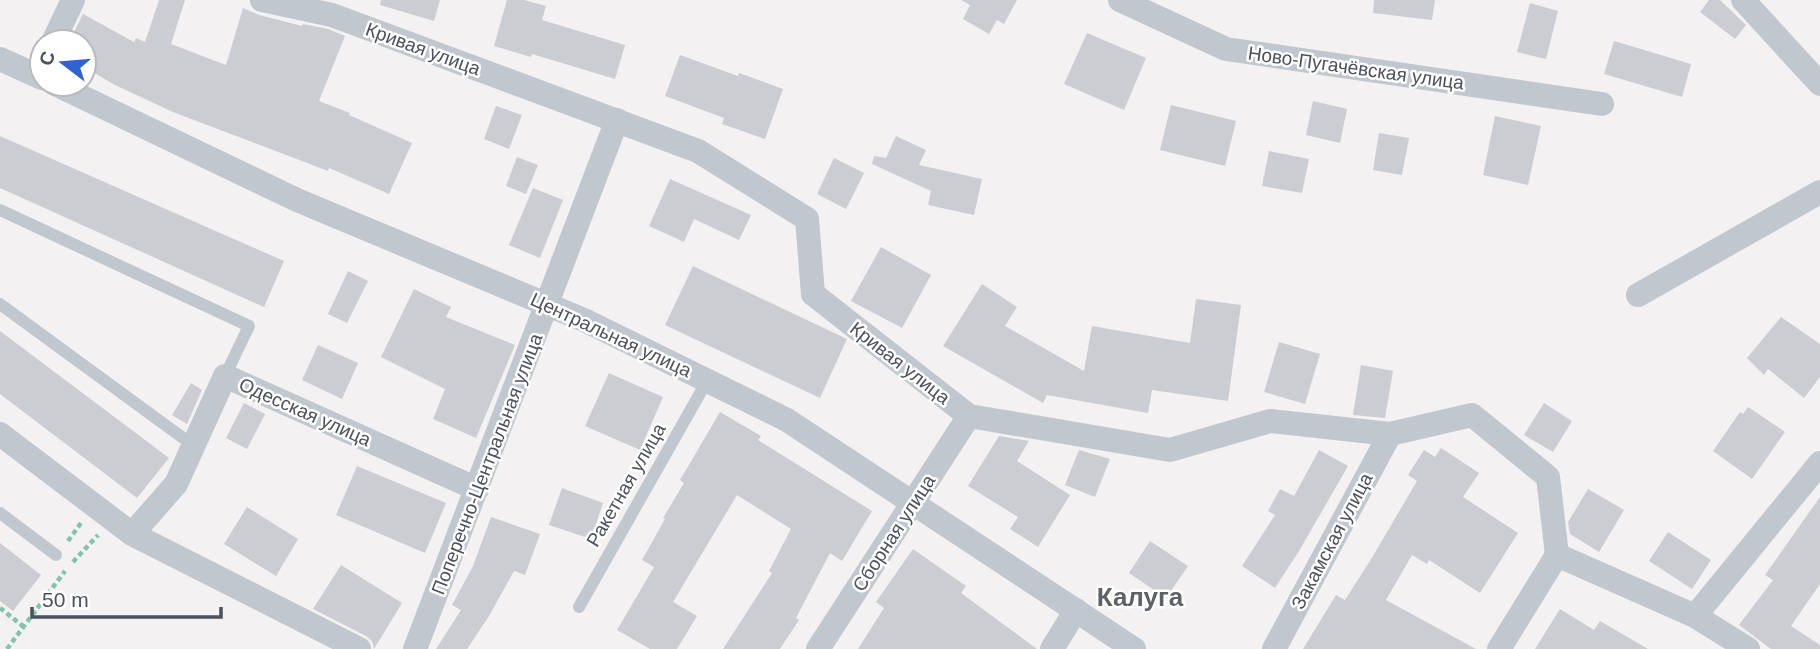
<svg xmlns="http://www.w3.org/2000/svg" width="1820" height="649" font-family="Helvetica,sans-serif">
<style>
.building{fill:#cccdd3}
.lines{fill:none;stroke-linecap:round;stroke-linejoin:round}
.path{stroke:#82c4ab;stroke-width:4.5;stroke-dasharray:5 3.5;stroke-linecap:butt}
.service{stroke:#c1c7ce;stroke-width:12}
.minor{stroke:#c1c7ce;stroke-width:24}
.labels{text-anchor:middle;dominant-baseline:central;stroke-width:5;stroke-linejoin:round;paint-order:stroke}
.street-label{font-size:19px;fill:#4b525c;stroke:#fff}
.district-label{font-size:26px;font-weight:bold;fill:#5e6165;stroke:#fff}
</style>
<rect width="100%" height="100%" fill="#f3f1f1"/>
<!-- building -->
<g class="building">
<path d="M159,0H185L171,44L226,65L243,8L259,15L302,26L303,24L328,29L345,36L319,101L350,113L349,115L412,143L389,194L329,168L328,171L173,112L115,85L84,67V42H69L83,14L134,42L136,38L145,42Z"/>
<path d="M381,0H440L434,21L380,5Z"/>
<path d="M507,0H524L546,6L542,20L625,45L615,79L532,54L531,57L494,46Z"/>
<path d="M961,0H1017L1004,24L997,20L989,34L963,19L970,5Z"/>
<path d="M1374,0H1435L1432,20L1373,13Z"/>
<path d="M1709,0H1720L1746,25L1735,39L1700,12Z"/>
<path d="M1530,3L1558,11L1546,59L1517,52Z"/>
<path d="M1087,33L1146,58L1124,110L1064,84Z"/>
<path d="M1614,41L1691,64L1682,97L1604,74Z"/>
<path d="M680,55L738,76L739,73L783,89L765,139L722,124L724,118L665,96Z"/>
<path d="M1313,101L1347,109L1340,143L1306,135Z"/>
<path d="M1171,105L1236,121L1225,166L1160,150Z"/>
<path d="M496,106L522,115L509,149L484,139Z"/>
<path d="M1495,116L1541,126L1528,185L1483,175Z"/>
<path d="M1379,133L1409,138L1402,175L1373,170Z"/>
<path d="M0,136L284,261L264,307L0,188Z"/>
<path d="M896,136L926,150L919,165L982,179L974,215L928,205L931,191L872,164L874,156L886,158Z"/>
<path d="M1269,151L1309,159L1302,193L1262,186Z"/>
<path d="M517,157L538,165L526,194L506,186Z"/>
<path d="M834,158L864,173L846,209L817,194Z"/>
<path d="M670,179L751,215L739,240L694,219L684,242L649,226Z"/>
<path d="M533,188L563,200L540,258L509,245Z"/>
<path d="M881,247L931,275L902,328L851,301Z"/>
<path d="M693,266L847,339L820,398L665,325Z"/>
<path d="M348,271L368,281L347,323L328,314Z"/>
<path d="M982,284L1017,307L1005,326L1084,371L1092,326L1190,343L1196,299L1241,305L1228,401L1152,390L1148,413L1047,395L1043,403L943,346Z"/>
<path d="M414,289L451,307L446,317L515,345L476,438L433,419L445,389L381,357Z"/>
<path d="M1781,317L1820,344V377L1804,398L1768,369L1764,375L1747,358Z"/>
<path d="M0,331L169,458L137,498L0,394Z"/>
<path d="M1279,342L1320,354L1305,404L1264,392Z"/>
<path d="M318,345L358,363L342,399L302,380Z"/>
<path d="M1361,365L1393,371L1385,418L1353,415Z"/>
<path d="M609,373L663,397L640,450L585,426Z"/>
<path d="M191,383L202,390L187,424L172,415Z"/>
<path d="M244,403L265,414L247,449L226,438Z"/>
<path d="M1544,403L1572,421L1553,452L1524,435Z"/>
<path d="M1748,407L1785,432L1752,479L1713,451L1740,412L1743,414Z"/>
<path d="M720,412L761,436L758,440L872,511L842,561L830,553L796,618L799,620L780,649H723L772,573L769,571L791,529L737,495L673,602L697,616L677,649H650L617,630L654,567L642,560L665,519L663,518L684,483L680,480Z"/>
<path d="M999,436L1029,441L1017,461L1070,495L1038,547L1010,529L1018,517L968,486Z"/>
<path d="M1441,448L1479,473L1463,497L1518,533L1480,593L1429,560L1427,564L1412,555L1386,600L1476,649H1303L1336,595L1345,600L1373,556L1417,481L1408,475L1424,450L1435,457Z"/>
<path d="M1079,450L1110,459L1095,497L1065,485Z"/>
<path d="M1319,450L1348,466L1299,551L1275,588L1242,566L1275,515L1268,511L1280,489L1294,496Z"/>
<path d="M357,466L446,503L425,553L336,515Z"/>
<path d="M562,488L603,503L591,539L549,525Z"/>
<path d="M1588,489L1624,510L1599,552L1570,534L1568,522Z"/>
<path d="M1820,497V584L1791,626L1820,645V649H1771L1739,625L1773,580L1765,575Z"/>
<path d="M247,507L298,539L276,576L224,544Z"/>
<path d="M491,517L540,534L525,575L514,571L489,616L467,649H436L461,610L452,605L473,566Z"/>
<path d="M1668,532L1711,560L1692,589L1649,561Z"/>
<path d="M1150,541L1188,566L1166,598L1129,573Z"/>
<path d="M0,543L41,575L13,611L0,601Z"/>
<path d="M913,549L966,586L961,593L1037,649H858L884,608L876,602Z"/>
<path d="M341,565L402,603L374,649L372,641L366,636L313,609Z"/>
<path d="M1560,609L1594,630L1600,621L1648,649H1535Z"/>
</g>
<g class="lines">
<!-- path -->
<g class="path">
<path d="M68,541L81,523"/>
<path d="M73,562L98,535"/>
<path d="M0,608L24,627"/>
<path d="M7,649L65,571"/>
</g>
<!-- service -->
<g class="service">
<path d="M0,210L249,326L225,376"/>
<path d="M0,304L194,446"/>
<path d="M0,513L56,555"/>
<path d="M579,607L707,381"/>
</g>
<!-- minor -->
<g class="minor">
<path d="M262,0L332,15L698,151L807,219L813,294L969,416L1170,450L1270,421L1390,434L1472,415L1548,477L1557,555"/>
<path d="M1120,0L1226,49L1602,104"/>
<path d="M1743,0L1820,84"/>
<path d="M53,42L73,0"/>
<path d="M0,59L42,78"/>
<path d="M55,84L297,200L584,320L787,420L1134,649"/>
<path d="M1638,295L1820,192"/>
<path d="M0,434L132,534L359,649"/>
<path d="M132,534L176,484L225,376L477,489"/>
<path d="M1557,555L1695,616L1748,649"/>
<path d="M1695,616L1820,463"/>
<path d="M415,649L617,120"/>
<path d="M818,649L969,416"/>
<path d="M1052,649L1076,610"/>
<path d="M1274,649L1390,434"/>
<path d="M1499,649L1557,555"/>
</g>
</g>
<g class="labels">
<!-- street labels -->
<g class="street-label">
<text transform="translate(423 49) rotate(20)">Кривая улица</text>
<text transform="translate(1356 68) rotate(8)">Ново-Пугачёвская улица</text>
<text transform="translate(611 335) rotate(25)">Центральная улица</text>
<text transform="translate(900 363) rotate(38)">Кривая улица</text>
<text transform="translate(305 412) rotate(24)">Одесская улица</text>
<text transform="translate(487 464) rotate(-69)">Поперечно-Центральная улица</text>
<text transform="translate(626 485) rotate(-60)">Ракетная улица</text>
<text transform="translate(894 533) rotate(-57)">Сборная улица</text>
<text transform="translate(1332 541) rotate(-62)">Закамская улица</text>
</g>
<!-- district labels -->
<g class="district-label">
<text x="1140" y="597">Калуга</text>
</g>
</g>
<!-- north arrow -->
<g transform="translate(63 63) rotate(286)"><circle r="33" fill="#ffffff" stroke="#b7babe" stroke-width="2"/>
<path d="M0-5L12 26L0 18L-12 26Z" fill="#3063ce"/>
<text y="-10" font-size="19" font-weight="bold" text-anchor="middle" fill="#4b525c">С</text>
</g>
<!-- scale -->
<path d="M32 607v10h189v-10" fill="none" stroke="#4b525c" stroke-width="3.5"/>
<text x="42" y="607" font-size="21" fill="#4b525c" stroke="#ffffff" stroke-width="5" paint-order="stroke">50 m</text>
</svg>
